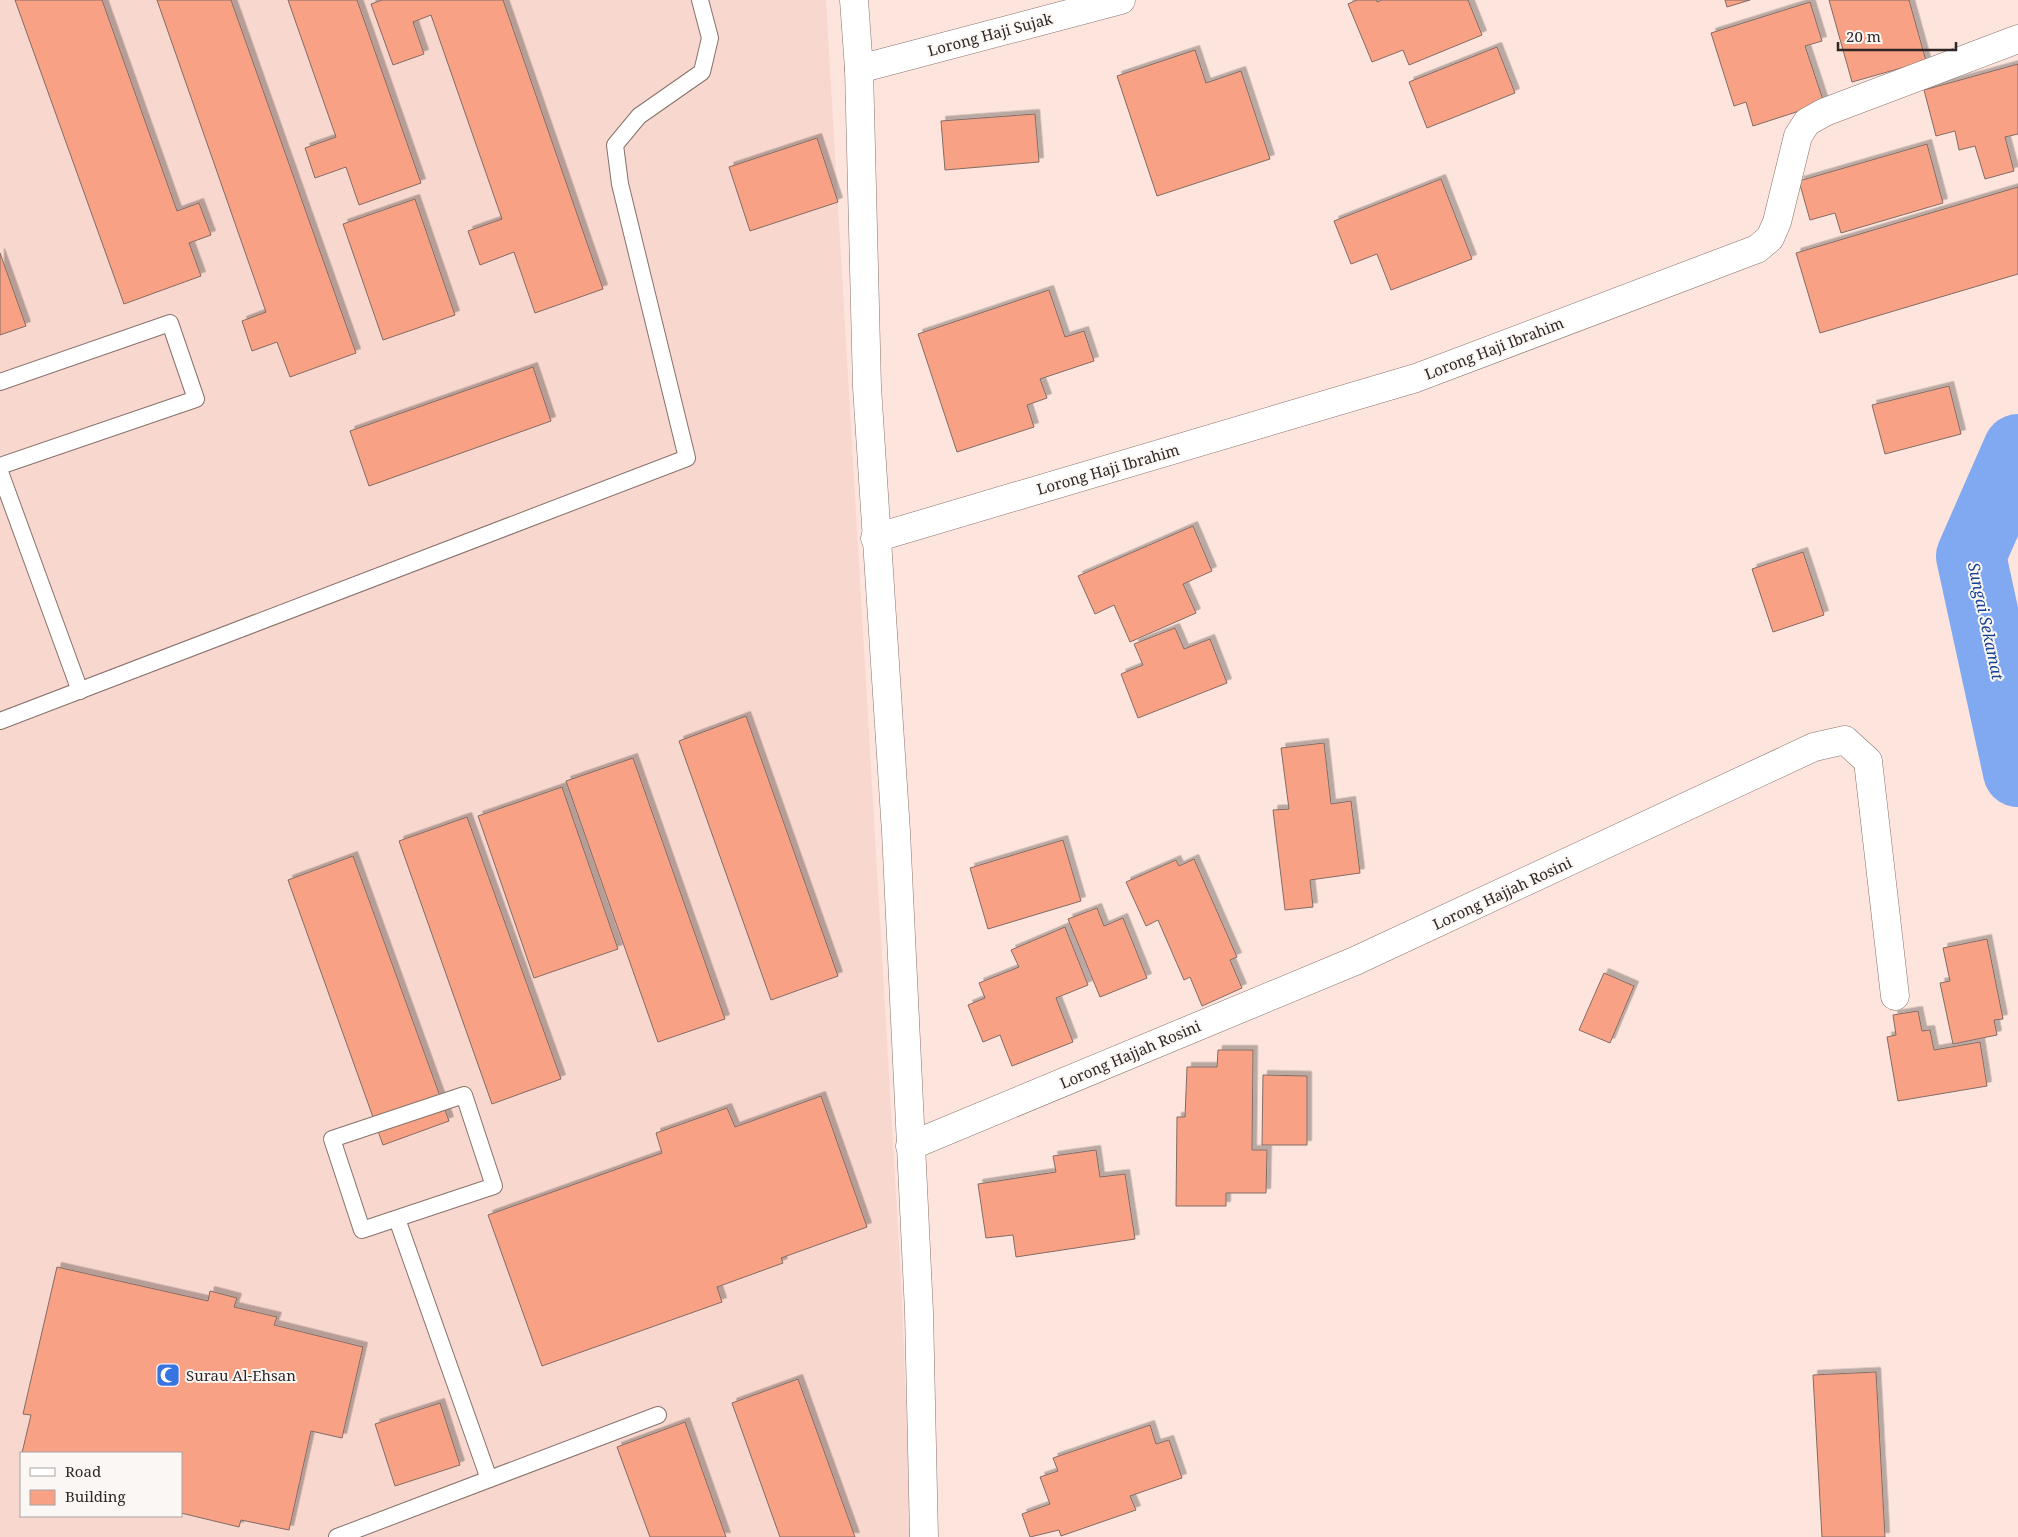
<svg xmlns="http://www.w3.org/2000/svg" width="2018" height="1537" font-family="'Noto Serif',serif">
<style>
.built{fill:#f8d7ce;fill-rule:evenodd}
.lines{fill:none;stroke-linecap:round;stroke-linejoin:round}
.river{stroke:#81a9f1;stroke-width:70}
.building{fill:#f9a184;stroke:#816c65;filter:url(#shadow)}
.lane-casing{stroke:#87726b;stroke-width:18}
.street-casing{stroke:#87726b;stroke-width:29}
.lane{stroke:#fff;stroke-width:16}
.street{stroke:#fff;stroke-width:28}
.labels{text-anchor:middle;dominant-baseline:central;stroke-width:4;stroke-linejoin:round;paint-order:stroke}
.street-label{font-size:15px;fill:#302724;stroke:#fbf7f5}
.poi-label{font-size:15px;fill:#302724;stroke:#fbf7f5;text-anchor:start}
.water-label{font-size:16px;font-style:italic;fill:#144092;stroke:#fbf7f5}
</style>
<defs>
<filter id="shadow"><feDropShadow dx="4.5" dy="-4.5" stdDeviation="0" flood-color="#0004"/></filter>
</defs>
<rect width="100%" height="100%" fill="#fde5dd"/>
<!-- built -->
<path class="built" d="M0,0H826L902,1297L911,1537H0ZM21,1453H181V1516H21Z"/>
<g class="lines">
<!-- river -->
<path class="river" d="M2018,449L1971,556L2018,772"/>
</g>
<!-- building -->
<g class="building">
<path d="M15,0H102L177,211L199,203L211,235L189,243L201,276L124,304Z"/>
<path d="M157,0H231L356,353L290,377L277,342L252,351L242,321L266,312Z"/>
<path d="M288,0H357L421,183L359,205L346,167L315,178L305,148L336,137Z"/>
<path d="M382,0H503L603,289L535,313L514,252L480,265L468,231L502,219L431,15L413,22L424,54L393,65L371,4Z"/>
<path d="M1357,0H1377V2L1382,0H1468L1482,35L1409,65L1403,50L1372,62L1348,4Z"/>
<path d="M1725,0H1750L1727,7Z"/>
<path d="M1829,0H1909L1926,61L1852,82Z"/>
<path d="M1810,2L1822,41L1805,46L1824,103L1753,126L1746,102L1734,106L1711,33Z"/>
<path d="M1497,47L1515,93L1427,128L1409,82Z"/>
<path d="M1195,50L1206,83L1241,71L1270,159L1157,196L1117,76Z"/>
<path d="M2018,64V134L2005,137L2014,171L1985,179L1975,146L1959,150L1955,131L1936,136L1924,90Z"/>
<path d="M1035,114L1039,162L945,170L941,121Z"/>
<path d="M817,138L838,202L750,231L729,167Z"/>
<path d="M1927,144L1943,203L1841,233L1835,213L1810,220L1799,181Z"/>
<path d="M1441,179L1472,259L1391,290L1377,254L1351,264L1334,221Z"/>
<path d="M2018,187V274L1820,333L1796,253Z"/>
<path d="M415,199L455,315L383,340L343,224Z"/>
<path d="M0,253L26,326L0,335Z"/>
<path d="M1049,290L1065,337L1084,331L1094,361L1040,379L1047,398L1027,405L1034,427L957,452L918,334Z"/>
<path d="M533,367L551,421L369,486L350,431Z"/>
<path d="M1949,386L1961,434L1885,454L1872,405Z"/>
<path d="M1193,526L1212,571L1183,584L1196,613L1130,642L1114,605L1095,614L1078,576Z"/>
<path d="M1803,552L1824,615L1773,632L1752,569Z"/>
<path d="M1175,628L1184,649L1210,639L1227,683L1138,718L1121,674L1143,665L1134,644Z"/>
<path d="M746,716L838,976L771,1000L679,741Z"/>
<path d="M1324,743L1331,804L1351,801L1360,873L1310,880L1313,907L1285,910L1273,810L1289,809L1281,748Z"/>
<path d="M633,758L725,1019L658,1042L566,781Z"/>
<path d="M562,787L618,949L534,978L478,816Z"/>
<path d="M467,817L561,1079L492,1104L399,841Z"/>
<path d="M1063,840L1081,901L988,929L970,868Z"/>
<path d="M353,856L449,1121L383,1145L288,880Z"/>
<path d="M1194,859L1237,957L1230,960L1242,988L1202,1006L1190,977L1184,980L1158,920L1146,926L1126,882L1176,860L1179,866Z"/>
<path d="M1097,908L1104,926L1123,918L1147,978L1100,997L1068,919Z"/>
<path d="M1065,927L1088,985L1056,998L1073,1042L1012,1066L1000,1035L983,1042L968,1005L985,998L979,983L1019,967L1011,950Z"/>
<path d="M1987,939L2003,1019L1994,1020L1997,1035L1953,1044L1940,983L1950,981L1943,948Z"/>
<path d="M1604,973L1634,986L1610,1043L1579,1030Z"/>
<path d="M1918,1011L1922,1031L1930,1030L1934,1050L1980,1042L1987,1086L1898,1101L1887,1037L1896,1035L1893,1015Z"/>
<path d="M1218,1050H1253L1252,1150H1267L1266,1193H1226V1206H1176L1177,1117H1185L1187,1067H1217Z"/>
<path d="M1263,1075L1307,1076V1145H1262Z"/>
<path d="M821,1096L867,1227L781,1258L783,1263L717,1287L722,1302L542,1366L488,1215L662,1153L656,1133L727,1108L735,1127Z"/>
<path d="M1096,1150L1100,1177L1125,1174L1135,1239L1016,1257L1013,1235L986,1238L978,1184L1056,1172L1053,1156Z"/>
<path d="M57,1267L208,1301L210,1291L237,1298L234,1307L277,1317L274,1325L363,1347L342,1438L311,1431L289,1530L241,1520L239,1527L181,1513V1453H22L31,1415L23,1414Z"/>
<path d="M1876,1372L1885,1537H1822L1813,1375Z"/>
<path d="M798,1379L855,1537H780L732,1403Z"/>
<path d="M440,1403L460,1465L395,1486L375,1424Z"/>
<path d="M685,1422L726,1537H650L617,1447Z"/>
<path d="M1150,1425L1156,1444L1169,1440L1182,1478L1130,1496L1136,1510L1061,1536L1059,1530L1030,1537L1022,1514L1050,1504L1040,1477L1058,1471L1053,1458Z"/>
</g>
<g class="lines">
<!-- lane casing -->
<g class="lane-casing">
<g id="lane">
<path d="M0,382L170,323L196,399L0,466"/>
<path d="M0,472L80,691"/>
<path d="M0,721L687,458L620,184L615,145L639,116L702,72L710,38L700,0"/>
<path d="M464,1095L494,1186L362,1230L332,1139Z"/>
<path d="M397,1219L489,1479"/>
<path d="M337,1537L658,1415"/>
</g>
</g>
<!-- street casing -->
<g class="street-casing">
<g id="street">
<path d="M854,0L859,69L867,387L896,832L919,1312L924,1537"/>
<path d="M859,69L1121,0"/>
<path d="M875,538L1416,378L1757,249L1770,238L1777,222L1798,136L1807,122L1825,112L2018,39"/>
<path d="M910,1146L1355,961L1814,747L1845,740L1868,761L1895,996"/>
</g>
</g>
<!-- lane -->
<use href="#lane" class="lane"/>
<!-- street -->
<use href="#street" class="street"/>
</g>
<!-- icons -->
<defs>
<g id="mosque-square" transform="scale(1.25)"><rect x="-9" y="-9" width="18" height="18" rx="4" fill="#3773e1" stroke="#fbf7f5"/><path d="M3.5-4.9A6 6 0 1 0 3.5 4.9A5 5 0 1 1 3.5-4.9Z" fill="#fff"/></g>
</defs>
<g fill-rule="evenodd">
<use href="#mosque-square" x="168" y="1375"/>
</g>
<g class="labels">
<!-- street labels -->
<g class="street-label">
<text transform="translate(990 34) rotate(-15)">Lorong Haji Sujak</text>
<text transform="translate(1494 348) rotate(-21)">Lorong Haji Ibrahim</text>
<text transform="translate(1108 469) rotate(-16)">Lorong Haji Ibrahim</text>
<text transform="translate(1502 893) rotate(-25)">Lorong Hajjah Rosini</text>
<text transform="translate(1130 1054) rotate(-23)">Lorong Hajjah Rosini</text>
</g>
<!-- poi labels -->
<g class="poi-label">
<text x="186" y="1375">Surau Al-Ehsan</text>
</g>
<!-- water labels -->
<g class="water-label">
<text transform="translate(1986 621) rotate(78)">Sungai Sekamat</text>
</g>
</g>
<!-- legend -->
<rect x="20" y="1452" width="162" height="65" fill="#fbf7f5" stroke="#aaa4a1"/>
<rect x="30" y="1468" width="25" height="8" fill="#ffffff" stroke="#aaa4a1"/>
<text x="65" y="1477" font-size="15" fill="#302724">Road</text>
<rect x="30" y="1490" width="25" height="15" fill="#f9a184" stroke="#aaa4a1"/>
<text x="65" y="1502" font-size="15" fill="#302724">Building</text>
<!-- scale -->
<path d="M1838 42v8h118v-8" fill="none" stroke="#302724" stroke-width="2.5"/>
<text x="1846" y="42" font-size="15" fill="#302724" stroke="#fbf7f5" stroke-width="4" paint-order="stroke">20 m</text>
</svg>
